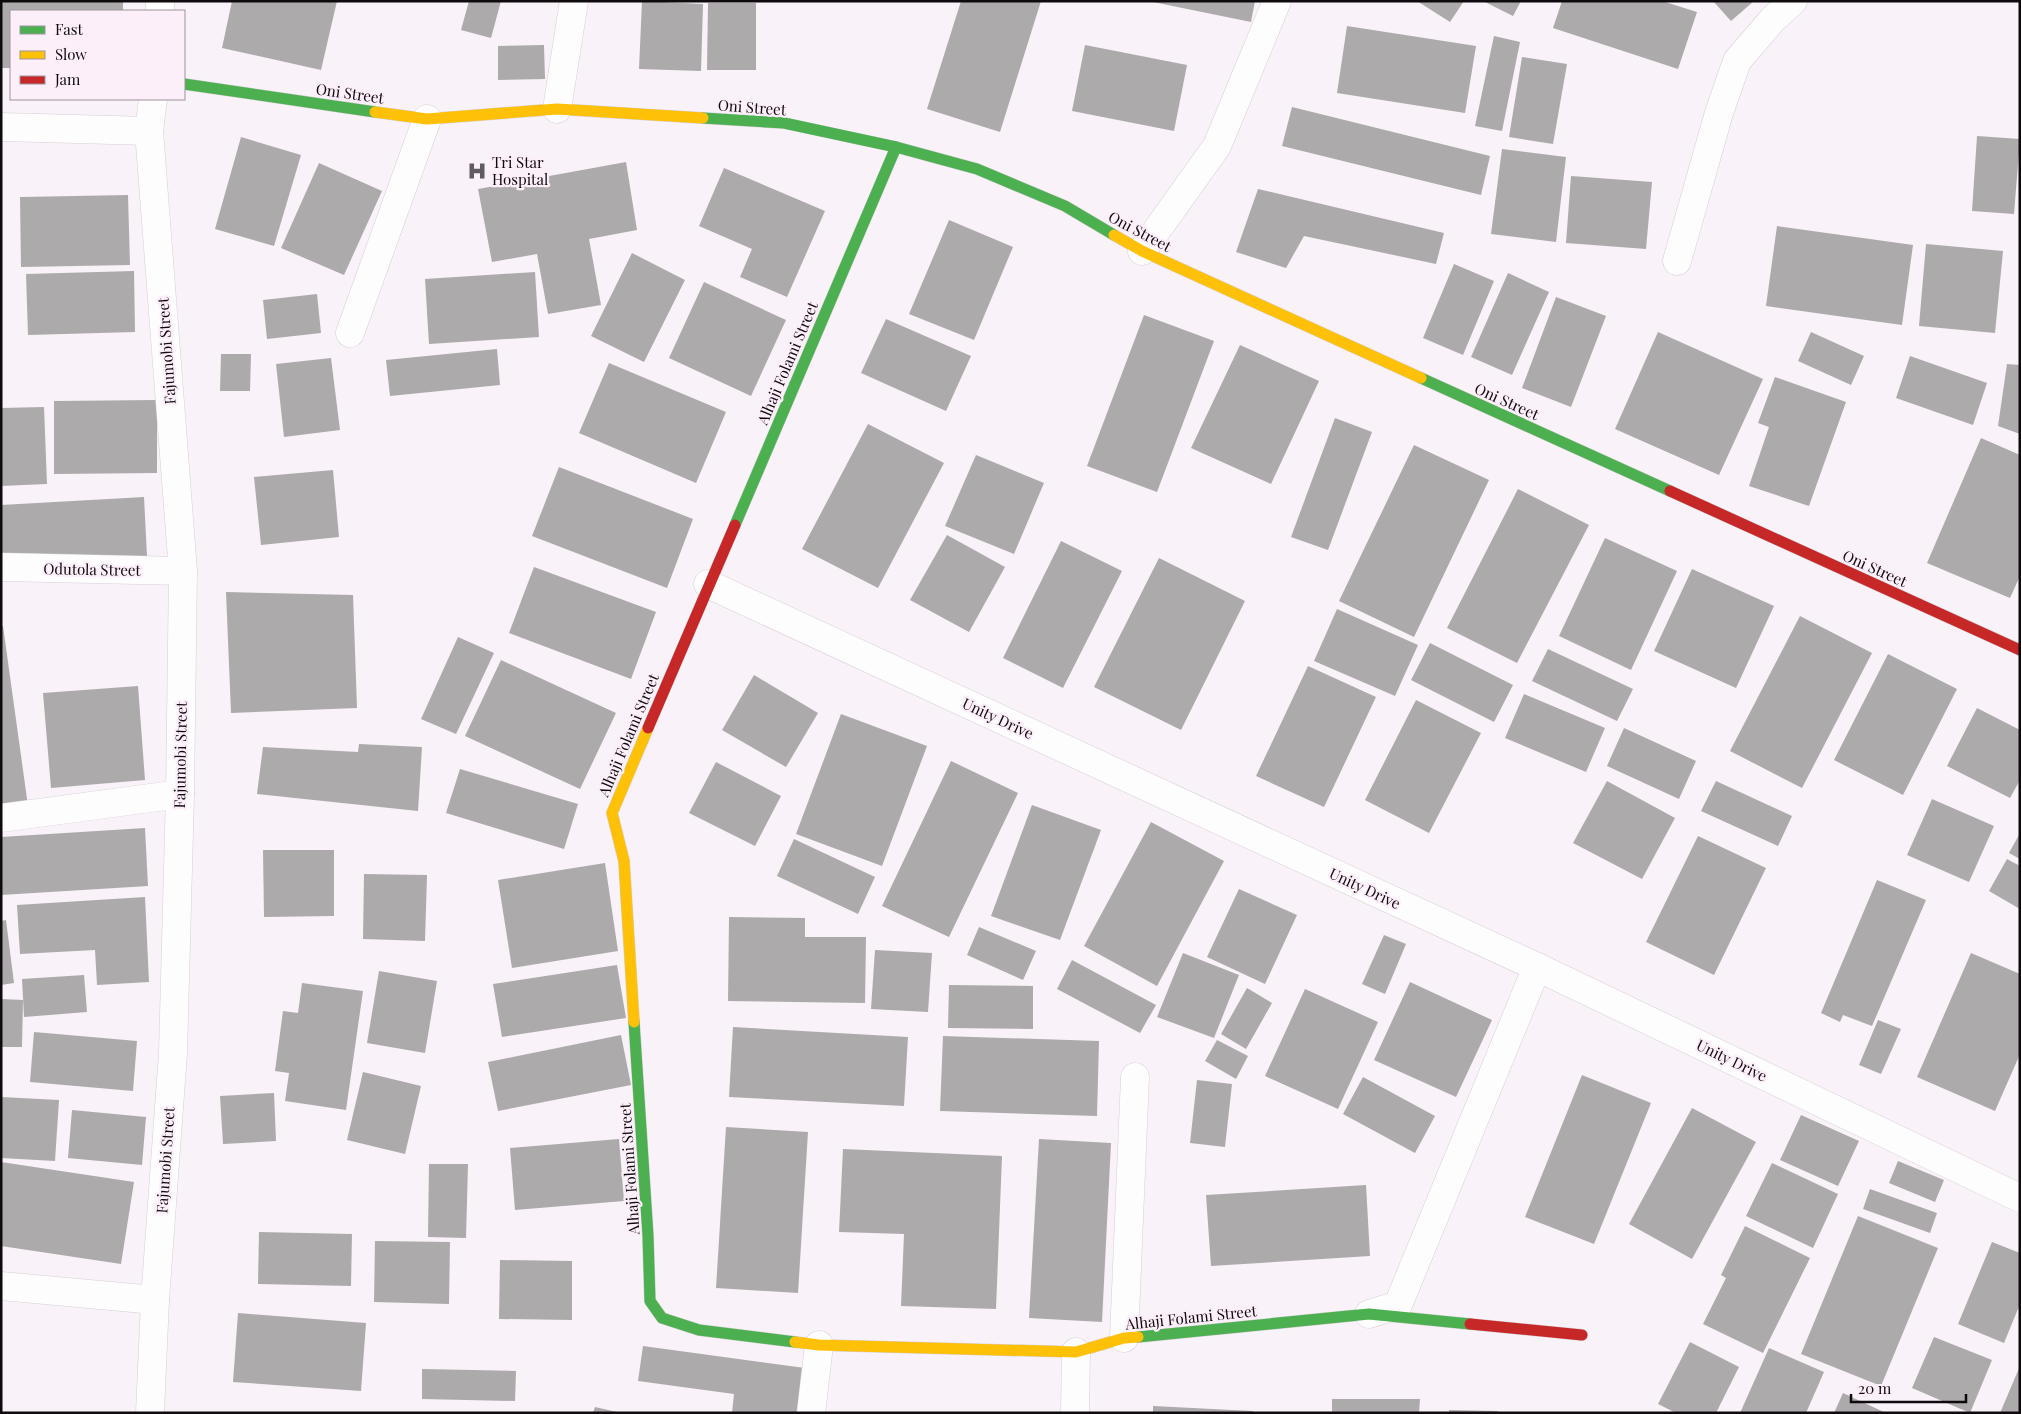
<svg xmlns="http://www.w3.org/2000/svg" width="2021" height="1414" font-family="'Playfair Display',serif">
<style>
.building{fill:#adaaab}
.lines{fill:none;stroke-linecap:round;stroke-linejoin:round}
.street-casing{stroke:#d5cfd4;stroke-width:29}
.fast-casing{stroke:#d5cfd4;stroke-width:12}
.slow-casing{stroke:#d5cfd4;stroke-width:12}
.jam-casing{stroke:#d5cfd4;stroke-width:12}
.street{stroke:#fefdfe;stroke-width:28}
.fast{stroke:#4caf50;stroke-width:11}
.slow{stroke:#ffc107;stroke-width:11}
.jam{stroke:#c62828;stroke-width:11}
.labels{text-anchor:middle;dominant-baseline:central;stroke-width:4.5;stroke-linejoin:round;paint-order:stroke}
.street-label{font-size:15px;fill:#0e0a0e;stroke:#fceffa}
.poi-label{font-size:15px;fill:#0e0a0e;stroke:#fceffa;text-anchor:start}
</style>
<rect width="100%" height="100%" fill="#f9f2f8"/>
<!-- building -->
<g class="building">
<path d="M1,1H123V11H11V68H1Z"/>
<path d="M232,1H337L321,70L222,48Z"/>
<path d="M469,1H501L491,38L461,30Z"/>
<path d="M642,1L703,4L701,71L639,69Z"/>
<path d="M961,1H1041L1000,132L927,109Z"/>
<path d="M1148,1H1255L1251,22Z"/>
<path d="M1417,1H1464L1450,22Z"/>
<path d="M1483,1H1521L1513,16Z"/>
<path d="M1562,1H1662L1697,12L1678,69L1553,28Z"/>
<path d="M1713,1H1754L1731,21Z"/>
<path d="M708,3H756V70H707Z"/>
<path d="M1347,26L1476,46L1465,113L1337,93Z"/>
<path d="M1494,36L1520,42L1502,131L1475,126Z"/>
<path d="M544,45L545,79L498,80V46Z"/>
<path d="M1085,45L1187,65L1174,131L1072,111Z"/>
<path d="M1522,57L1567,64L1553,144L1509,137Z"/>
<path d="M1292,107L1490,156L1481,195L1282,146Z"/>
<path d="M1977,136L2020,139L2014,214L1972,211Z"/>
<path d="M241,137L301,155L274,246L215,229Z"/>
<path d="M1502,149L1566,157L1556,242L1491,234Z"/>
<path d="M626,162L637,230L589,239L601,305L548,314L537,254L492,262L478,189Z"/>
<path d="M319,163L382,191L344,275L281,248Z"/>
<path d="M724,168L825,211L787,297L740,277L752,249L699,226Z"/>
<path d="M1571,176L1652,182L1646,249L1566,243Z"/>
<path d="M1258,189L1444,233L1436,264L1304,236L1286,268L1236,252Z"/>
<path d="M128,195L130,265L21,267L20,197Z"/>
<path d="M949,220L1013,247L974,340L909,314Z"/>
<path d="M1777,226L1913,245L1902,325L1766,306Z"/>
<path d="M1926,244L2003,251L1995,333L1919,326Z"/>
<path d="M632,253L685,280L644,362L591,336Z"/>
<path d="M1454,264L1494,281L1463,355L1423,338Z"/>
<path d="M134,271L135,332L28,335L26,274Z"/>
<path d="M535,272L539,337L429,344L425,279Z"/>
<path d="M1508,273L1549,292L1512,375L1471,357Z"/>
<path d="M704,282L786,320L751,396L669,358Z"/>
<path d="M317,294L321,333L267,339L263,300Z"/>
<path d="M1556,297L1606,316L1571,407L1522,388Z"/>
<path d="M1144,315L1214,341L1157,492L1087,466Z"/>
<path d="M886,319L971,356L946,411L861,373Z"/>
<path d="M1658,332L1763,379L1719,475L1615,429Z"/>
<path d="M1811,332L1864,356L1851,385L1798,361Z"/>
<path d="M1240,345L1319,381L1271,484L1191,448Z"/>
<path d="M497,349L500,385L390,396L386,360Z"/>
<path d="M221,354H251L250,391H220Z"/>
<path d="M1910,356L1987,383L1973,425L1896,398Z"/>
<path d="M331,358L340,430L284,437L276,364Z"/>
<path d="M609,363L726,412L696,483L579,433Z"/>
<path d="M2007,364L2020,365V434L1998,426Z"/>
<path d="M1775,377L1846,402L1809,506L1749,486L1769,427L1758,423Z"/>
<path d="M157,400V473L54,474V401Z"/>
<path d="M44,407L47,484L1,486V408Z"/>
<path d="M1335,418L1372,432L1328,550L1291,537Z"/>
<path d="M868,424L944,463L878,588L802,549Z"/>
<path d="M1981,438L2020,455V576L2010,598L1927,563Z"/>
<path d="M1414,445L1489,480L1414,637L1339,601Z"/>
<path d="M976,455L1044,483L1014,554L945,526Z"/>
<path d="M559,467L693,519L667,588L532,536Z"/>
<path d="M333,470L339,537L261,545L254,477Z"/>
<path d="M1518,489L1589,525L1517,663L1447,628Z"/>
<path d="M144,497L147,556L1,564V505Z"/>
<path d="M947,535L1005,567L969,632L910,600Z"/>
<path d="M1605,538L1677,571L1631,670L1559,636Z"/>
<path d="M1061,541L1122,571L1063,688L1003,658Z"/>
<path d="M1159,558L1245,601L1181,730L1094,687Z"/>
<path d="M534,567L656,612L631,679L509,633Z"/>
<path d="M1692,569L1774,606L1736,688L1654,651Z"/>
<path d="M226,592L353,595L357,708L231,713Z"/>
<path d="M1337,609L1418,645L1395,696L1314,661Z"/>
<path d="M1800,616L1872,653L1802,788L1730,751Z"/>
<path d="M1,626H3L28,806L1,809Z"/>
<path d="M458,637L494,653L456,734L421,719Z"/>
<path d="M1430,643L1513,685L1494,722L1411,680Z"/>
<path d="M1548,649L1633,689L1617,721L1532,681Z"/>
<path d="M1888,654L1957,689L1903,795L1834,760Z"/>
<path d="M501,660L616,713L580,789L465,736Z"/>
<path d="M1308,666L1376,697L1324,807L1256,776Z"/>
<path d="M754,675L818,713L786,767L722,730Z"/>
<path d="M138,686L145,780L51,788L43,693Z"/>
<path d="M1524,694L1605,728L1586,772L1505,738Z"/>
<path d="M1416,700L1481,733L1429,833L1365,800Z"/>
<path d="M1977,708L2020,730V780L2010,798L1947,766Z"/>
<path d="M841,714L927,746L882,866L796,834Z"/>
<path d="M1624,728L1696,761L1679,799L1607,766Z"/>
<path d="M359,744L422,747L418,811L257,794L263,747L358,752Z"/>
<path d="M951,761L1018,793L949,937L882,906Z"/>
<path d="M716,762L781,796L755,846L689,813Z"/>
<path d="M460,769L578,804L564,849L446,813Z"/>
<path d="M1607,781L1675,818L1642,879L1573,843Z"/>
<path d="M1716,781L1792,816L1778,846L1701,811Z"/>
<path d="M1932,799L1994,826L1969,882L1907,855Z"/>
<path d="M1032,805L1101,830L1060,940L991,916Z"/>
<path d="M1151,822L1224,861L1157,986L1084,946Z"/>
<path d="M145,828L148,886L1,895V837Z"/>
<path d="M2020,833V859L2009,853Z"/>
<path d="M1698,836L1766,868L1714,975L1646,942Z"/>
<path d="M794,839L875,877L858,914L777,876Z"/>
<path d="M263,850H334V916L264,917Z"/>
<path d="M2007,859L2020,866V909L1989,891Z"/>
<path d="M605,863L618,951L512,968L498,880Z"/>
<path d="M364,874L427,875L425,941L363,939Z"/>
<path d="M1877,880L1926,900L1872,1026L1843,1015L1840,1022L1821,1013Z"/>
<path d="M1239,889L1297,915L1265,984L1207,957Z"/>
<path d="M145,897L149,982L97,985L95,950L20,954L17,905Z"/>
<path d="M729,917L805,918V937H866L865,1003L728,1001Z"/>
<path d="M6,920L14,983L1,985V921Z"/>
<path d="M979,927L1036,951L1023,980L967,955Z"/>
<path d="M1384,935L1406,944L1385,994L1362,984Z"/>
<path d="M875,950L932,953L928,1012L871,1009Z"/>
<path d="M1183,953L1239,975L1214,1038L1157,1017Z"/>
<path d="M1971,953L2020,974V1054L1995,1111L1917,1077Z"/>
<path d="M1072,960L1156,1005L1140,1033L1057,989Z"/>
<path d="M617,965L626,1018L502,1037L493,984Z"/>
<path d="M379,971L437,981L425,1053L367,1043Z"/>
<path d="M84,975L87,1012L24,1017L22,979Z"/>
<path d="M1410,982L1492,1020L1456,1097L1374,1060Z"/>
<path d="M302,983L363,991L346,1110L285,1101L289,1073L275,1071L283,1011L298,1013Z"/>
<path d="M949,985L1033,986V1029L948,1028Z"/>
<path d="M1247,988L1272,1003L1246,1049L1221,1034Z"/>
<path d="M1305,989L1378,1022L1338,1109L1265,1076Z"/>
<path d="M1,999L23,1000L22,1047H1Z"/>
<path d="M1878,1020L1901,1029L1881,1074L1859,1065Z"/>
<path d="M733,1027L908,1037L904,1106L729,1097Z"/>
<path d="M34,1032L137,1041L133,1091L30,1082Z"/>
<path d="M621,1035L631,1085L498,1111L488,1062Z"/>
<path d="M943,1036L1099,1041L1097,1116L940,1111Z"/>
<path d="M1217,1040L1248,1056L1236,1079L1205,1061Z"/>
<path d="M363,1072L421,1086L405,1154L347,1140Z"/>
<path d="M1582,1075L1651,1103L1594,1244L1525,1217Z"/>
<path d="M1363,1077L1435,1116L1415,1153L1343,1114Z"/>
<path d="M1197,1080L1232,1084L1225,1147L1190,1143Z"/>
<path d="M274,1093L276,1141L223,1144L220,1096Z"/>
<path d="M1,1097L59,1100L55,1161L1,1158Z"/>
<path d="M1692,1108L1756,1142L1692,1259L1629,1224Z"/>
<path d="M72,1110L146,1117L142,1165L68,1158Z"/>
<path d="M1801,1115L1859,1141L1838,1186L1780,1160Z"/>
<path d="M726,1127L808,1132L798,1293L716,1288Z"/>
<path d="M619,1139L624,1201L515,1210L510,1148Z"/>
<path d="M1039,1139L1111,1143L1102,1322L1029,1318Z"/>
<path d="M843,1149L1002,1156L996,1309L901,1306L904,1234L839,1232Z"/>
<path d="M1898,1161L1944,1180L1935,1202L1889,1183Z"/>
<path d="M1,1162L134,1182L121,1264L1,1246Z"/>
<path d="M1772,1163L1838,1194L1813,1248L1746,1216Z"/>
<path d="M429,1164H468L466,1238L428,1237Z"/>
<path d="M1366,1185L1370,1256L1211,1266L1206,1195Z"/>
<path d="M1870,1189L1937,1213L1930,1233L1863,1209Z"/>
<path d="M1858,1216L1938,1248L1881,1386L1801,1354Z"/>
<path d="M1745,1226L1810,1258L1763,1353L1703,1324L1726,1278L1721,1275Z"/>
<path d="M259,1232L352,1234L351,1286L258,1284Z"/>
<path d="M375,1241L450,1242L449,1304L374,1302Z"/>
<path d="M1992,1242L2020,1253V1304L2004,1343L1958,1324Z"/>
<path d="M500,1260L572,1261V1320L499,1319Z"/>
<path d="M238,1313L366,1323L361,1391L233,1382Z"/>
<path d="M1934,1337L1992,1360L1970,1413L1912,1388Z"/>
<path d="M1690,1342L1739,1367L1716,1413H1676L1658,1404Z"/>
<path d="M643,1346L805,1368L799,1413H732L734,1394L638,1381Z"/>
<path d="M1769,1348L1824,1372L1806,1413H1740Z"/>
<path d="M2020,1366V1413H2000Z"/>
<path d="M422,1369L516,1371L515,1401L422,1399Z"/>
<path d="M1843,1393L1886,1413H1834Z"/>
<path d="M1332,1399H1420L1419,1413H1332Z"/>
<path d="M1153,1406L1253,1411V1413H1153Z"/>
<path d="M595,1407L617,1412V1413H593Z"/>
<path d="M1449,1410L1498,1411V1413H1449Z"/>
</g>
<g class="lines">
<!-- street casing -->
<g class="street-casing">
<g id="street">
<path d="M160,11V1"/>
<path d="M557,109L574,1"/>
<path d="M1,127L149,131"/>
<path d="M1142,251L1217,146L1277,1"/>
<path d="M1677,261L1719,113L1737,61L1773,19L1793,1"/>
<path d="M350,333L427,119"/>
<path d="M1,567L183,571"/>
<path d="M708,584L1537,967L2020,1198"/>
<path d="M1,818L180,794"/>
<path d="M1,1286L155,1300"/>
<path d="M1369,1314L1398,1305L1537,967"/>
<path d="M1124,1338L1135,1077"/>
<path d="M150,1413L155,1300L173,1053L180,794L183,571L149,131L153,99"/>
<path d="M811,1413L819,1345"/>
<path d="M1075,1413L1076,1352"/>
</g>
</g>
<!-- fast casing -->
<g class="fast-casing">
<g id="fast">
<path d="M184,84L375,112"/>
<path d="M703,118L784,123L896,147L977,169L1065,206L1114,235"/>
<path d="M1421,378L1670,491"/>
<path d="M735,525L896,147"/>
<path d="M634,1022L648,1236L650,1301L662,1318L699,1330L795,1342"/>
<path d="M1138,1337L1369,1314L1470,1324"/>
</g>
</g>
<!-- slow casing -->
<g class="slow-casing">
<g id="slow">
<path d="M375,112L427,119L557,109L703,118"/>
<path d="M1114,235L1142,251L1421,378"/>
<path d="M634,1022L624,861L612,813L648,728"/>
<path d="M795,1342L819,1345L1076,1352L1124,1338L1138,1337"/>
</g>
</g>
<!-- jam casing -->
<g class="jam-casing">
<g id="jam">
<path d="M1670,491L2020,650"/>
<path d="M648,728L735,525"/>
<path d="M1470,1324L1582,1335"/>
</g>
</g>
<!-- street -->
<use href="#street" class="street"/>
<!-- fast -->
<use href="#fast" class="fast"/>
<!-- slow -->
<use href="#slow" class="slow"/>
<!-- jam -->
<use href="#jam" class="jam"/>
</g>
<!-- icons -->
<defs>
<g id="hospital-bare" transform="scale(1.5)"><path d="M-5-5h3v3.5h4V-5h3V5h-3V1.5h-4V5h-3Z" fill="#605b60" stroke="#fceffa" stroke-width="2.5" paint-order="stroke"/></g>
</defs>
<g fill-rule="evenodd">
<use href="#hospital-bare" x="477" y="171"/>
</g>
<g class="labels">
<!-- street labels -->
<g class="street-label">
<text transform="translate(350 93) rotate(8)">Oni Street</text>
<text transform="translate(752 107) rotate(4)">Oni Street</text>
<text transform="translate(1140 231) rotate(28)">Oni Street</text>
<text transform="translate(166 351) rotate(-94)">Fajumobi Street</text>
<text transform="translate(787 363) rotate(-67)">Alhaji Folami Street</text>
<text transform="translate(1507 401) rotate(24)">Oni Street</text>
<text transform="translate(1875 568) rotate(24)">Oni Street</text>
<text transform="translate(92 569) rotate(1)">Odutola Street</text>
<text transform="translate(998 718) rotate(25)">Unity Drive</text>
<text transform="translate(628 735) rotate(-67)">Alhaji Folami Street</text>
<text transform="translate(180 755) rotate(-89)">Fajumobi Street</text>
<text transform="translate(1365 888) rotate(25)">Unity Drive</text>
<text transform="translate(1732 1060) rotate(26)">Unity Drive</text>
<text transform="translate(165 1160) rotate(-86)">Fajumobi Street</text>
<text transform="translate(629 1169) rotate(-94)">Alhaji Folami Street</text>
<text transform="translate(1191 1317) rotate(-6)">Alhaji Folami Street</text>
</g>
<!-- poi labels -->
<g class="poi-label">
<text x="492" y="162">Tri Star<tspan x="492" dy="17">Hospital</tspan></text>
</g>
</g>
<!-- border -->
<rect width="2021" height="1414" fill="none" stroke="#0e0a0e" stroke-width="5"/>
<!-- legend -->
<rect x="10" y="10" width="175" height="90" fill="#fceffa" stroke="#9d939c"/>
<rect x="20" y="26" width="25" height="8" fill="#4caf50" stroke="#9d939c"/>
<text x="55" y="35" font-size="15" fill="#0e0a0e">Fast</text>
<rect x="20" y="51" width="25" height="8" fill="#ffc107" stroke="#9d939c"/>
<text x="55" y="60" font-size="15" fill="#0e0a0e">Slow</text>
<rect x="20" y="76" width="25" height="8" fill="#c62828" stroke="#9d939c"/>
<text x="55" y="85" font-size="15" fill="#0e0a0e">Jam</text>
<!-- scale -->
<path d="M1851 1394v8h115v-8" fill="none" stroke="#0e0a0e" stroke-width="2.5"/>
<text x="1858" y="1394" font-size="15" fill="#0e0a0e" stroke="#fceffa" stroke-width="4" paint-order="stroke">20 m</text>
</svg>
